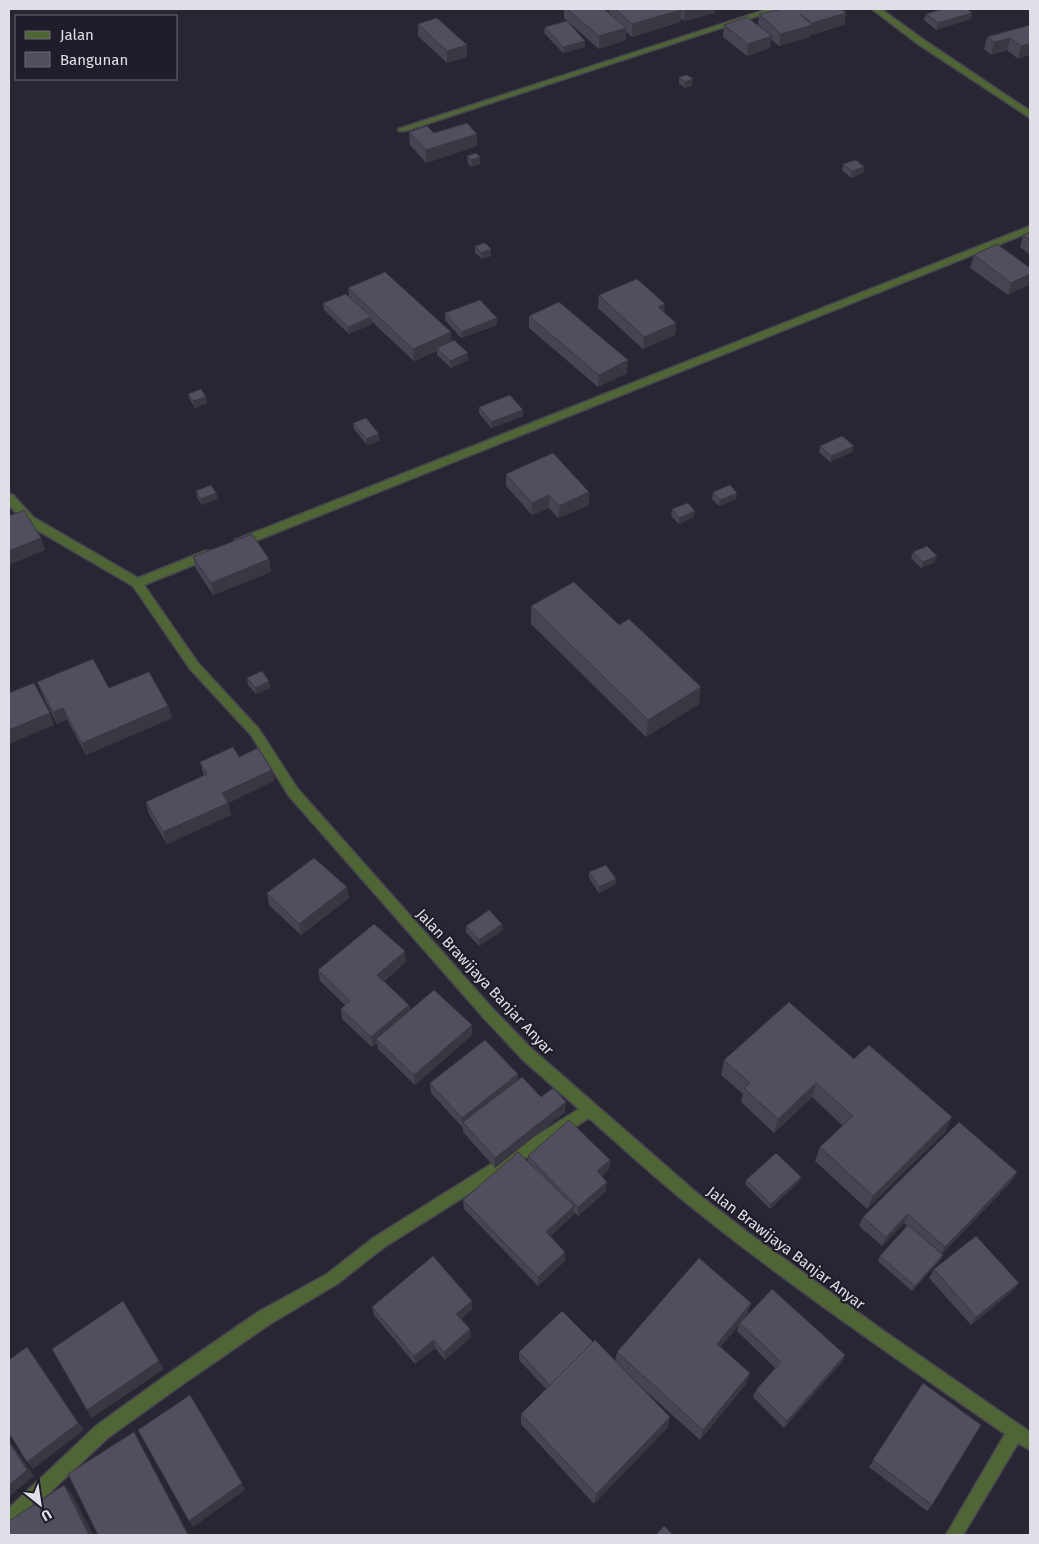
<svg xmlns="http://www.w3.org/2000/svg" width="1039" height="1544" font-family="'Fira Sans',sans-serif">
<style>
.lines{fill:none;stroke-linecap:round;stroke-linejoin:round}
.minor-casing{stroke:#454450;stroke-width:3}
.minor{fill:#506536;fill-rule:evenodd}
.wall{fill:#464450}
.shaded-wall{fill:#393741}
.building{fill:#514f5d;stroke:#393741}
.labels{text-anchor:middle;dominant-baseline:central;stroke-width:4.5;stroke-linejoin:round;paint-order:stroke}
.street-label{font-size:15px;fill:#e0dfe8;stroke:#1f1d29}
</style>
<rect width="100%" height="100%" fill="#282633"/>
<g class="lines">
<!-- minor casing -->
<g class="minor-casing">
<g id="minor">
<path d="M768,9H779L405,131H399L398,129Z"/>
<path d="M872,9H881L924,40L1030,111V118L918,44Z"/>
<path d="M1030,226V232L243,546L239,547L233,543L235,540Z"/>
<path d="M9,494L13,495L33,517L138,578L205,551H213L215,554L213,557L144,585L198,663L259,729L297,788L493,1009L533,1050L698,1194L747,1232L881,1329L1030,1432V1450L1018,1443L963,1535H946L1005,1434C898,1360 791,1287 689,1205C655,1178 622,1147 589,1118L383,1248L337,1284L270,1324L180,1386L109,1437L15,1525L9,1527V1508L97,1425L168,1374L258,1312L327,1274L373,1238L579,1109L523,1060L483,1017L289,796L251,735L190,669L133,586L25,523L9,505Z"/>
</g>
</g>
<!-- minor -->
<use href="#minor" class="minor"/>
</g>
<!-- wall -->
<g class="wall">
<path d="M564,9H604L609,13V9H715V13L684,21L681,18L680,22L632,37L626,32V40L599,49L564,18Z"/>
<path d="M846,13L844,25L810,35V37L779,46L771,39L770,48L747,56L723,37L724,25H758L759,14Z"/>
<path d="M972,13L971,19L936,30L924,20L926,14Z"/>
<path d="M418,24L467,57L447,63L418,36Z"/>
<path d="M1030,25L1018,59L1007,50L991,55L984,49L987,37Z"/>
<path d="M545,27L585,47L563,53L544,33Z"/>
<path d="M679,77L692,86L684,88L679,83Z"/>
<path d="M409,132L477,134V146L426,163L410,145Z"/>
<path d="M467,156L480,157V164L471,167L468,163Z"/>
<path d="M843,164L864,167L863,173L851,178L842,170Z"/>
<path d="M1030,232V255L1020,247L1023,235Z"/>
<path d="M475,246L491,256L482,259L475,253Z"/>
<path d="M974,255L1030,268L1008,295L970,268Z"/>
<path d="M348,288L451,332V342L468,360L451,368L437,355V351L414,361L371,321L372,324L349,334L324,310L323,303L349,297Z"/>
<path d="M599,295L664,312L676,323L675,335L643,349L598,308Z"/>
<path d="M445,313L497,325L461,338L445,320Z"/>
<path d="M529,316L627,373L598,387L529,328Z"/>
<path d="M188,394L207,403L195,408L190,400Z"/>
<path d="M479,407L523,416L491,428L479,413Z"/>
<path d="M353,423L380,441L367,445L354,429Z"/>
<path d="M820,446H854L852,452L830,462L819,452Z"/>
<path d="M506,474L589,505L558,518L549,508L532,515L506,486Z"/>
<path d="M196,491L216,493L218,499L202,505L197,497Z"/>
<path d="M713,492L736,499L719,506L712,499Z"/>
<path d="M672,509L694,517L679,524L671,516Z"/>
<path d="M913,552L935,562L921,568L911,558Z"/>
<path d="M193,557L269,559L271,572L213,595L196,569Z"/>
<path d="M531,606L619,625L699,704L646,737L531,624Z"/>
<path d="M247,678L269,681L270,688L256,694L248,685Z"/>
<path d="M37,682L109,688L168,706L172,718L86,755L67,719L57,724L42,694Z"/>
<path d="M239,757L272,770L274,781L228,803L231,815L167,844L149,814L146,802L204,776L203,773L200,762Z"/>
<path d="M589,872L616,879L615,885L599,893L589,878Z"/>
<path d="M267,893L349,898L301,935L269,905Z"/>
<path d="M502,924L503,930L479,946L466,932V926Z"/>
<path d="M406,962L384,981L409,1005L410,1011L472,1035L415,1085L378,1049L377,1043L372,1047L342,1019L341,1009L345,1005L320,981L318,970Z"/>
<path d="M854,1059L946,1131L867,1209L815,1161L820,1147L843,1126L812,1097L774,1133L741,1102L743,1094L721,1075L724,1060Z"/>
<path d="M518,1074V1080L541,1097L565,1112L495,1168L463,1132V1128L431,1093L430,1083Z"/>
<path d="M528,1156L610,1160L609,1169L602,1176L606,1191L578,1216L573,1212V1215L550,1237L565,1261L538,1286L464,1209L463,1200L528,1161Z"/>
<path d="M1017,1172L1011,1182L942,1254L943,1255L941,1259L912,1291L878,1261L880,1256L907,1226L904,1223L882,1246L859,1226L863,1217Z"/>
<path d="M801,1177L799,1182L770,1209L745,1184L746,1180Z"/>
<path d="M934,1269L1013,1291L971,1325L929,1278Z"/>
<path d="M751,1303L747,1315L845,1355L841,1363L784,1428L753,1397L756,1390L775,1368L737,1331L739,1325L720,1347L750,1373L746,1384L700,1440L638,1384L668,1427L594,1504L521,1424V1414L546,1389L519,1360V1352L593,1342L615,1361L617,1352Z"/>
<path d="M372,1307L472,1309L461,1319L470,1329L471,1337L445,1360L435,1348L415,1364L374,1315Z"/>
<path d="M923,1383L932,1505L927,1511L869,1467Z"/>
</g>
<!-- shaded-wall -->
<g class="shaded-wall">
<path d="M685,9H715V13L684,21Z"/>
<path d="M681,10L680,22L632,37V24Z"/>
<path d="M846,13L844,25L811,35L812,23Z"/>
<path d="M972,13L971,19L936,30L938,23Z"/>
<path d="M812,25L810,37L779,46L781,34Z"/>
<path d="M626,28V40L599,49V36Z"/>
<path d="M772,36L770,48L747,56L748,44Z"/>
<path d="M1010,38L1007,50L991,55L994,42Z"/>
<path d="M585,41V47L563,53V47Z"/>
<path d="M1030,44V55L1018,59L1021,46Z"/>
<path d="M467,45V57L447,63V51Z"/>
<path d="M693,79L692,86L684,88L685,82Z"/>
<path d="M477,134V146L426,163V150Z"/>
<path d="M480,157V164L471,167V160Z"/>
<path d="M864,167L863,173L851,178L852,171Z"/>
<path d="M491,249V256L482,259L481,253Z"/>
<path d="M1030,274V285L1008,295L1011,283Z"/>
<path d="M665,304L664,317L658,307Z"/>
<path d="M371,317L372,324L349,334L348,327Z"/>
<path d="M497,318V325L461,338V332Z"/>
<path d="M676,323L675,335L643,349L644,337Z"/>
<path d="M451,332L452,344L437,348V351L414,361L413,349Z"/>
<path d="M468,353V360L451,368L450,361Z"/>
<path d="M628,360L627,373L598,387L599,375Z"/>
<path d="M206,397L207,403L195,408L193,401Z"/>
<path d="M523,410V416L491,428V422Z"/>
<path d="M379,434L380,441L367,445L366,439Z"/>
<path d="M854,446L852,452L830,462L831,456Z"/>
<path d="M589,492V505L558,518L559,506Z"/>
<path d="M216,493L218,499L202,505L201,499Z"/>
<path d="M737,493L736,499L719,506L720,500Z"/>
<path d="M549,495V508L532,515V503Z"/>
<path d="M695,511L694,517L679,524V518Z"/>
<path d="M41,538L45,550L9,565V551Z"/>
<path d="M937,556L935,562L921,568L923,562Z"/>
<path d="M269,559L271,572L213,595L211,583Z"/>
<path d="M269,681L270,688L256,694L255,688Z"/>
<path d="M701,687L699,704L646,737L648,720Z"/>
<path d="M168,706L172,718L86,755L82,743Z"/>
<path d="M63,708L67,719L57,724L53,712Z"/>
<path d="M50,713L54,725L9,744V730Z"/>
<path d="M272,770L274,781L225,804L222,793Z"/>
<path d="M228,803L231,815L167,844L163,832Z"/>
<path d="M616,879L615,885L599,893V887Z"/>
<path d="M347,887L349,898L301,935L299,924Z"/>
<path d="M502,924L503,930L479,946V940Z"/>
<path d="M405,951L406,962L378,985L377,975Z"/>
<path d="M409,1005L410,1015L376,1039L377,1043L372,1047L371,1037Z"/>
<path d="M472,1025V1035L415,1085L414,1075Z"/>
<path d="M518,1074V1084L463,1122L462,1118Z"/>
<path d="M816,1083L812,1097L774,1133L778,1119Z"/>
<path d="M566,1102L565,1112L495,1168V1158Z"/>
<path d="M952,1117L946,1131L867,1209L873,1196Z"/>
<path d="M610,1160L609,1169L596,1180L597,1171Z"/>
<path d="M1017,1172L1011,1182L940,1256L945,1247Z"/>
<path d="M801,1177L799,1182L770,1209L771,1204Z"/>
<path d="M607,1182L606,1191L578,1216V1207Z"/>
<path d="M574,1206L573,1215L546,1241V1232Z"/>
<path d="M908,1214L904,1223L882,1246L886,1237Z"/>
<path d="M565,1252V1261L538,1286V1277Z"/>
<path d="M943,1255L941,1259L912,1291L915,1286Z"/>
<path d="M1019,1283L1013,1291L971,1325L976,1317Z"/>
<path d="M472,1301V1309L457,1322L456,1314Z"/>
<path d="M751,1303L747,1315L713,1356L717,1344Z"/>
<path d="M470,1329L471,1337L445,1360L444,1352Z"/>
<path d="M434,1340L435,1348L415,1364L414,1356Z"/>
<path d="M27,1347L84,1430L33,1469L27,1462Z"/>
<path d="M845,1355L841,1363L784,1428L787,1421Z"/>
<path d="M159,1361L164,1369L92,1418L87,1410Z"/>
<path d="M750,1373L746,1384L700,1440L703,1430Z"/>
<path d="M670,1417L668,1427L594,1504L596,1494Z"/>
<path d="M134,1432L138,1439L189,1535H188Z"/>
<path d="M9,1440L34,1476L9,1497Z"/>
<path d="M242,1483L245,1490L193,1527L189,1521Z"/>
<path d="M64,1485L72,1494L93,1535H89Z"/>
</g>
<!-- building -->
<g class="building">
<path d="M567,9H604L626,28L599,36Z"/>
<path d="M615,9H680L681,10L632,24Z"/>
<path d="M783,9H841L846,13L812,23L800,14L812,25L781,34L759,14Z"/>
<path d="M943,9H967L972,13L938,23L926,14Z"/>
<path d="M747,17L772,36L748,44L724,25Z"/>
<path d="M437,18L467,45L447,51L418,24Z"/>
<path d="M567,21L585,41L563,47L545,27Z"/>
<path d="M1030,25V44L1021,46L1010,38L994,42L987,37Z"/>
<path d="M687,75L693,79L685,82L679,77Z"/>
<path d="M467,123L477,134L426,150L409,132L427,126L434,133Z"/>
<path d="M476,153L480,157L471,160L467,156Z"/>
<path d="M856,160L864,167L852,171L843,164Z"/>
<path d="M1030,232V240L1023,235Z"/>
<path d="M485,243L491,249L481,253L475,246Z"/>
<path d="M997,244L1030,268V274L1011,283L974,255Z"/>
<path d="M385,272L451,332L413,349L348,288Z"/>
<path d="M637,279L665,304L658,307L676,323L644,337L599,295Z"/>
<path d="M346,294L371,317L348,327L323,303Z"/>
<path d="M480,300L497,318L461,332L445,313Z"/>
<path d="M559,302L628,360L599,375L529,316Z"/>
<path d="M454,340L468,353L450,361L437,348Z"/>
<path d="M201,389L206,397L193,401L188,394Z"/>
<path d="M510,395L523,410L491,422L479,407Z"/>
<path d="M366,418L379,434L366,439L353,423Z"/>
<path d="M842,436L854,446L831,456L820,446Z"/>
<path d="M553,453L589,492L559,506L549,495L532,503L506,474Z"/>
<path d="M211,485L216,493L201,499L196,491Z"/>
<path d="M730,485L737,493L720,500L713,492Z"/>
<path d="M688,503L695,511L679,518L672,509Z"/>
<path d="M24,510L41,538L9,551V516Z"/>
<path d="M252,534L269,559L211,583L193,557Z"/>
<path d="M927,546L937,556L923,562L913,552Z"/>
<path d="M574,582L619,625L629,619L701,687L648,720L531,606Z"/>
<path d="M93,659L109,688L149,672L168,706L82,743L63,708L53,712L37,682Z"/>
<path d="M262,671L269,681L255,688L247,678Z"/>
<path d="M34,683L50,713L9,730V693Z"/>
<path d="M233,747L239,757L258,748L272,770L222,793L228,803L163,832L146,802L207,774L200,762Z"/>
<path d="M314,858L347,887L299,924L267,893Z"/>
<path d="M606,865L616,879L599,887L589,872Z"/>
<path d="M489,910L502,924L479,940L466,926Z"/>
<path d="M374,924L405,951L377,975L409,1005L371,1037L341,1009L350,1001L318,970Z"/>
<path d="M434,990L472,1025L414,1075L376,1039Z"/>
<path d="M789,1002L854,1059L869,1045L952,1117L873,1196L820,1147L853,1116L816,1083L778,1119L744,1088L750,1083L724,1060Z"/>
<path d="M485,1040L518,1074L462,1118L430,1083Z"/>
<path d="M522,1077L541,1097L553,1088L566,1102L495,1158L463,1122Z"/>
<path d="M569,1120L610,1160L597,1171L607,1182L578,1207L528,1156Z"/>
<path d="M959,1122L1017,1172L945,1247L908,1214L886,1237L863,1217Z"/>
<path d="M518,1152L574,1206L546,1232L565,1252L538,1277L463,1200Z"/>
<path d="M776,1153L801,1177L771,1204L746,1180Z"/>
<path d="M908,1225L943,1255L915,1286L880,1256Z"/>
<path d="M976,1236L1019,1283L976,1317L934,1269Z"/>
<path d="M433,1256L472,1301L456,1314L470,1329L444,1352L434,1340L414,1356L372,1307Z"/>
<path d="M699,1258L751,1303L717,1344L750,1373L703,1430L617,1352Z"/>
<path d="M772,1289L845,1355L787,1421L756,1390L781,1362L740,1323Z"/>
<path d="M123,1301L159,1361L87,1410L52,1349Z"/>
<path d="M562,1311L593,1342L550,1385L519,1352Z"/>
<path d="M595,1340L670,1417L596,1494L521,1414Z"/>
<path d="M27,1347L78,1423L27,1462L9,1433V1360Z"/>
<path d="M923,1383L981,1425L932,1505L873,1460Z"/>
<path d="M190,1395L242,1483L189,1521L138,1430Z"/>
<path d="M134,1432L188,1535H98L68,1474Z"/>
<path d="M9,1442L27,1470L9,1485Z"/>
<path d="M64,1485L89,1535H9V1521Z"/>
<path d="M664,1526L673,1535H656Z"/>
</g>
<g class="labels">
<!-- street labels -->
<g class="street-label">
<text transform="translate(485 982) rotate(47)">Jalan Brawijaya Banjar Anyar</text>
<text transform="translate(786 1248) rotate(37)">Jalan Brawijaya Banjar Anyar</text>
</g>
</g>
<!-- border -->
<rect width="1039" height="1544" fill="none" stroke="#e0dfe8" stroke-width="20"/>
<!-- legend -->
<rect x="15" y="15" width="162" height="65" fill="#1f1d29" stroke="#6c6b75"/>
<rect x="25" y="31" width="25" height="8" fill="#506536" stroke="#6c6b75"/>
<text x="60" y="40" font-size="15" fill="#e0dfe8">Jalan</text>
<rect x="25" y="52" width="25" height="15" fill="#514f5d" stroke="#6c6b75"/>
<text x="60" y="65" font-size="15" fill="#e0dfe8">Bangunan</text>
<!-- north arrow -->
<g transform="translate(40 1504) rotate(150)" stroke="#1f1d29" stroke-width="4" paint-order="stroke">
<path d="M0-4L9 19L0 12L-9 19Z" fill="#e0dfe8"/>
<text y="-8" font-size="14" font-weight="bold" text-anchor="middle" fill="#e0dfe8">U</text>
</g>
</svg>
